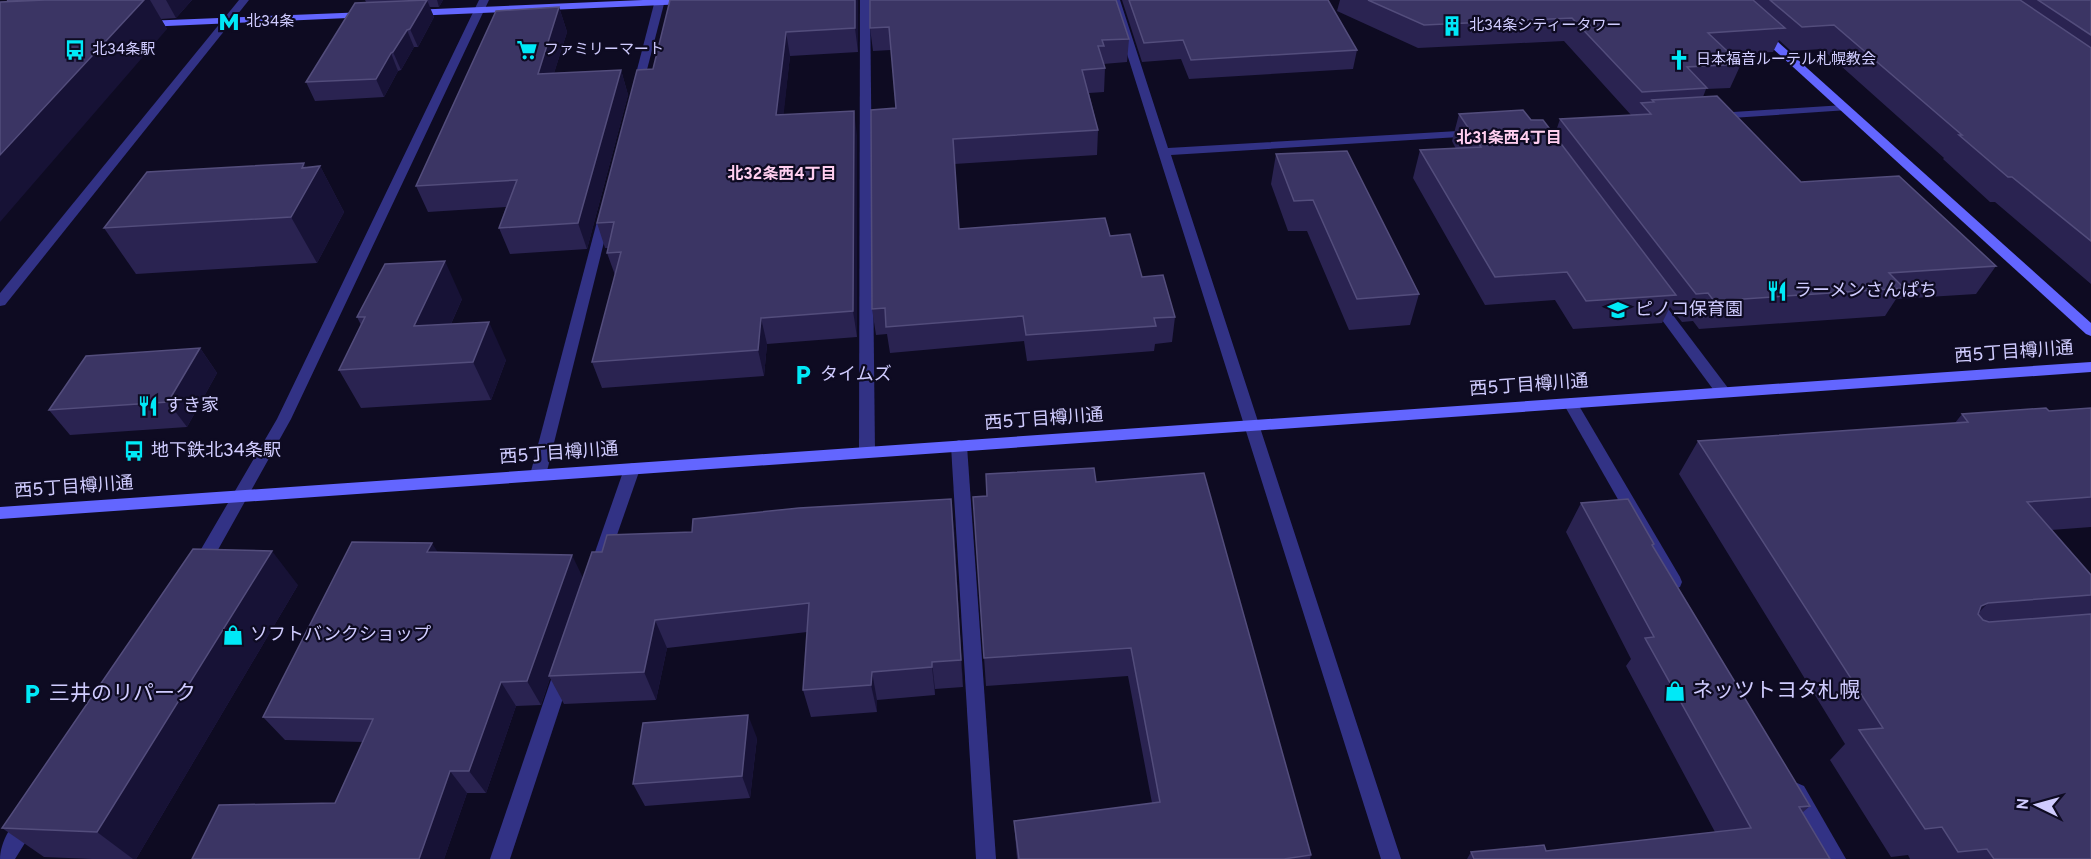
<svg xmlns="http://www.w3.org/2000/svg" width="2091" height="859" font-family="Overpass,'Noto Sans JP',sans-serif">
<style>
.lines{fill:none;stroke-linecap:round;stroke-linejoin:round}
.street{fill:#323285;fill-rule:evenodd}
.secondary{fill:#6366ff;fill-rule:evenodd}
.wall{fill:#2a2351}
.shaded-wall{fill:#171236}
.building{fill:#3b3564;stroke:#534d7c;stroke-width:1.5}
.labels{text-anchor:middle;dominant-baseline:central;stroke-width:4.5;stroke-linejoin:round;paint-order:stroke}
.far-poi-label{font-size:15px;fill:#d0ccff;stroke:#0e0b22;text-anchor:start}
.far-neighbourhood-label{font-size:16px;font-weight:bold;fill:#ffceef;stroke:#0e0b22}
.poi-label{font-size:18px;fill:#d0ccff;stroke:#0e0b22;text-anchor:start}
.street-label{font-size:18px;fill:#d0ccff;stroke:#0e0b22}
.near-poi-label{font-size:21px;fill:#d0ccff;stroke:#0e0b22;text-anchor:start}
</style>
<rect width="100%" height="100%" fill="#0e0b22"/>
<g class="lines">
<!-- street -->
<g class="street">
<path d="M239,0H249L5,305L0,306V293Z"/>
<path d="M479,0H489L291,419L205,573L199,575L193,573L191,568L193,563L277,419Z"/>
<path d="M655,0H665L642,89L637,92L632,89Z"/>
<path d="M860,0H870L875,452L872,456H862L859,452Z"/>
<path d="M1110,0H1120L1168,148L1475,130L1481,133L1475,136L1171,155L1401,859H1381Z"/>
<path d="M1844,105L1850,108L1848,110L1717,119L1711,116L1717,113Z"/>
<path d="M605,210L611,214L546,475L544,479H532L530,475L599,214Z"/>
<path d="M1655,297L1660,298L1728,388L1730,392L1728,396H1718L1648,301Z"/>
<path d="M1570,398L1575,399L1680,577L1682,582L1680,587L1674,589L1668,587L1563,403Z"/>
<path d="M959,440L964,442L967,446L996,859H976L951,446L954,442Z"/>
<path d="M632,463L637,465L640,469L610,555L608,560L602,562L596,560L594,555L624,469L627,465Z"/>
<path d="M563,663L569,666L572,671L510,859H490L554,671L557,666Z"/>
<path d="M1797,783L1804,786L1846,859H1825L1787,792L1790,786Z"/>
<path d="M28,813L35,815L38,822L15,859H0C0,843 12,819 28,813Z"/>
</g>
<!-- secondary -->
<g class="secondary">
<path d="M643,0H714L709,3L412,16L407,13L412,10Z"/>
<path d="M367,12L372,15L370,17L145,27L140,24L145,21Z"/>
<path d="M1759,32H1767L2091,323V336L2086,334L1759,36Z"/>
<path d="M2091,362V372L0,519V507Z"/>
</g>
</g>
<!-- wall -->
<g class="wall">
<path d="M8,0H192L176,18L161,19L167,29L7,2Z"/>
<path d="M365,0H443L439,7H429L434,17L418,47H414L401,70L398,71L384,97L315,101L306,82L366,2Z"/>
<path d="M858,0V52L790,56L783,115L857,135V337L767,344L764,376L602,388L592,362L615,275L607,253L608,248H605L597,223L653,69Z"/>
<path d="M870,0L1129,39L1127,62L1103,64L1105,68L1104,92L1089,93L1098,130L1097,155L954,164L959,229L1110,236L1175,317L1172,342L1155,344L1154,351L1027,361L1024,341L890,353L887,334L876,335L872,309L896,108L891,50L873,51L870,28Z"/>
<path d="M1122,0H1328L1357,50L1353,69L1189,79L1181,59L1142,62Z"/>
<path d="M1340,0H2091V284L1995,202H1990L1943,159L1944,158L1822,49L1791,51L1779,40L1773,52L1731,54L1741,64L1730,88L1706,89L1703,97L1801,182L1996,266L1976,294L1896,299L1885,316L1699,329L1693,321L1682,322L1670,307L1662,323L1573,329L1555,300L1485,305L1413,178L1420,150L1456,149L1452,141L1459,114L1531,120L1555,134L1560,119L1631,115L1564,41L1418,48L1337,11Z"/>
<path d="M559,7L567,32L554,73L621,70L628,95L587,249L510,254L499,228L506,207L428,212L416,186Z"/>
<path d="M1276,154L1419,294L1410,325L1349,330L1307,231H1288L1271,184Z"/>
<path d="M320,166L344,212L317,263L136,274L104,228L306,167Z"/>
<path d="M462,299L451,324L506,360L491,400L361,408L339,370L361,325L357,317Z"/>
<path d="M200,348L217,373L187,427L70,435L49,410Z"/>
<path d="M2091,408V527L2051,530L2091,575V859H1910L1908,855L1891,857L1830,760L1845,744L1679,474L1698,441L1955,423L1962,414L2049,411Z"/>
<path d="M1096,482L1311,855L1310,859H1017L1014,821L1152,803L1128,676L986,686L973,497L987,496Z"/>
<path d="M1581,503L1653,546L1810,806L1802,813L1830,859H1467L1471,852L1546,851L1715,832L1626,666L1631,659L1566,532Z"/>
<path d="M954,528L963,687L935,689V695L877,700V712L811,717L803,690L807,632L667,648L656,700L564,704L550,678L541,705L516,706L486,793H467L444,859H192L335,803L363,742L285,740L263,717L437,552L583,578L602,552Z"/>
<path d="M298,585L136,859H92L44,857L2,828Z"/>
<path d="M757,738L750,798L645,806L633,784Z"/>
</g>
<!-- shaded-wall -->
<g class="shaded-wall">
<path d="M144,0H150L167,29L0,222V155Z"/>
<path d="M166,0H192L176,18Z"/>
<path d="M427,0L434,17L418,47L410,29Z"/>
<path d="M437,0H443L439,7Z"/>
<path d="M855,0H858V52L855,28Z"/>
<path d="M559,7L567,32L546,99L538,74Z"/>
<path d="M407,30L414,47L401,70L393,52Z"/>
<path d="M786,32L790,56L781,139L776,115Z"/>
<path d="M391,53L398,71L384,97L376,79Z"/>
<path d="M621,70L628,95L587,249L578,223Z"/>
<path d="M854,111L857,135V337L853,311Z"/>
<path d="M304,163L313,179L320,166L344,212L317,263L291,217L302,168Z"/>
<path d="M445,261L462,299L433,364L414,326Z"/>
<path d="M761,318L767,344L764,376L758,350Z"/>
<path d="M489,322L506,360L491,400L473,362Z"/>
<path d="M200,348L217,373L187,427L168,402Z"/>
<path d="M951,499L954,528L963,687L961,660Z"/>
<path d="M432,543L447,567L427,552Z"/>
<path d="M272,551L298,585L136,859H133L97,832Z"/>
<path d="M572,555L584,580L549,676L550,678L541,705L527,681Z"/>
<path d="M1988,603L1957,635L1981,606Z"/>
<path d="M655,620L667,648L656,700L644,672Z"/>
<path d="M932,662L935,689V695L932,667Z"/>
<path d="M872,672L877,700V712L871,685Z"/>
<path d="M501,682L516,706L486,793L469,771Z"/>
<path d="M748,715L757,738L750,798L742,776Z"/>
<path d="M450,771L467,793L444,859H419Z"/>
</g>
<!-- building -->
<g class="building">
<path d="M8,0H45L7,2Z"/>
<path d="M45,0H144L0,155V2Z"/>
<path d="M427,0L410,29L407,30L393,52L391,53L376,79L306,82L355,3Z"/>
<path d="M670,0H855V28L786,32L776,115L854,111L853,311L761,318L758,350L592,362L621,252L607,253L614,222L597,223L637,70L653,69Z"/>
<path d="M870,0H1116L1129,39L1102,40L1104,46H1098L1105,68L1082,70L1098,130L953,139L959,229L1105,218L1110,236L1130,234L1142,277L1163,275L1175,317L1154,318L1156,326L1026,335L1023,316L886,327L885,308L872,309L871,110L896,108L889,27L870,28Z"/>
<path d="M1129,0H1328L1357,50L1191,60L1183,40L1144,43Z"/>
<path d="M1368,0H1753L1785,28L1708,33L1741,64L1687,67L1707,88L1642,92L1572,18L1424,25Z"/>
<path d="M1770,0H2020L2091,48V241L2012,177H2008L1959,135H1962L1834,25L1802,27Z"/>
<path d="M2038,0H2091V35Z"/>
<path d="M559,7L538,74L621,70L578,223L499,228L517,180L416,186L496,11Z"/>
<path d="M1717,96L1801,182L1899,176L1996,266L1889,273L1904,288L1714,301L1708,293L1696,294L1560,119L1651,114L1641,103L1654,102L1652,100Z"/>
<path d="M1523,110L1531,120H1543L1676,295L1586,301L1567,272L1495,277L1420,150L1481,147L1459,114Z"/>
<path d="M1347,151L1419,294L1357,299L1313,200L1294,201L1276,154Z"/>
<path d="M304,163L302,168L320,166L291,217L104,228L147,172Z"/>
<path d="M445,261L414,326L489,322L473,362L339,370L365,317H357L385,264Z"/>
<path d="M200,348L168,402L49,410L86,356Z"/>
<path d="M2046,408L2049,411L2091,408V497L2027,502L2091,575V595L1988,603L1981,606L1978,614L1983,620L1989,622L2091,614V859H1994L1987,849L1958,852L1942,827L1925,829L1859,730L1883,728L1698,441L1968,422L1962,414Z"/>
<path d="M1094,468L1096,482L1204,473L1311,855L1284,859H1019L1014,821L1160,802L1131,648L984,658L973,497L987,496L986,474Z"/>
<path d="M951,499L961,660L932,662V667L872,672L871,685L803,690L809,603L655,620L644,672L549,676L592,552H602L607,535L692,532L693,519L799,508Z"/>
<path d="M1628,499L1654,544L1652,545L1810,806L1799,807L1830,859H1474L1471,852L1544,845L1546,851L1751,828L1645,638L1654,637L1581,503Z"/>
<path d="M352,542L432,543L427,552L572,555L527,681L501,682L469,771H450L419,859H192L219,805L335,803L373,719L263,717Z"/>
<path d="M193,549L272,551L97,832L2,828Z"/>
<path d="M748,715L742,776L633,784L643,723Z"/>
</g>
<!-- icons -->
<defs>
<g id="metro-bare" transform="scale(1.62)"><path d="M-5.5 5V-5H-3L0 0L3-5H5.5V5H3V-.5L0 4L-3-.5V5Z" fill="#00e9f7" stroke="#0e0b22" stroke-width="2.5" paint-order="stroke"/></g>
<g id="building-bare" transform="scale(1.62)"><path d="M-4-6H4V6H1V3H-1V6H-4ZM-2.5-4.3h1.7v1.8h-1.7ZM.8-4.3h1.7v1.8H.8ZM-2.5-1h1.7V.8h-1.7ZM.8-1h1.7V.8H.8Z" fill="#00e9f7" stroke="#0e0b22" stroke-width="2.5" paint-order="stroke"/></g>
<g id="bus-bare" transform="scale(1.62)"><path d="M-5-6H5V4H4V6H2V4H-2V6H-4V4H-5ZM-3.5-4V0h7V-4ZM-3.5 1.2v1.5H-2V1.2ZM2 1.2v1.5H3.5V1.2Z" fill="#00e9f7" stroke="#0e0b22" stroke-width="2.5" paint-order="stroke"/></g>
<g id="supermarket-bare" transform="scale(1.62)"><path d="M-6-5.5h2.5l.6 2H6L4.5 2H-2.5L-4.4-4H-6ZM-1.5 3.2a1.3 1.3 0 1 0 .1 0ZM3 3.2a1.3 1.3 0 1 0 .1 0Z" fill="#00e9f7" stroke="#0e0b22" stroke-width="2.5" paint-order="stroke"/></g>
<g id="church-bare" transform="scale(1.62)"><path d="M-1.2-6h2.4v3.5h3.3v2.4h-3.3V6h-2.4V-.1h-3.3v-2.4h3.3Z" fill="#00e9f7" stroke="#0e0b22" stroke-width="2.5" paint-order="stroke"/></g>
<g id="restaurant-bare" transform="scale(1.62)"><path d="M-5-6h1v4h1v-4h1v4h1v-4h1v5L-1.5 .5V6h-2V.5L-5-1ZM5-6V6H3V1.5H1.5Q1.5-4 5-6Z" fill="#00e9f7" stroke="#0e0b22" stroke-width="2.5" paint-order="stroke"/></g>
<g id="school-bare" transform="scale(1.62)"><path d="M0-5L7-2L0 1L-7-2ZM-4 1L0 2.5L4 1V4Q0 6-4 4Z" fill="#00e9f7" stroke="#0e0b22" stroke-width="2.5" paint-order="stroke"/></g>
<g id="parking-bare" transform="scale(1.62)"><path d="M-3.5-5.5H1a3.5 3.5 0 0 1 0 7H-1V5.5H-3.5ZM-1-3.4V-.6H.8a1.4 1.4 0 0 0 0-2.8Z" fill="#00e9f7" stroke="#0e0b22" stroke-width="2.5" paint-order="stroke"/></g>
<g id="shop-bare" transform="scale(1.62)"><path d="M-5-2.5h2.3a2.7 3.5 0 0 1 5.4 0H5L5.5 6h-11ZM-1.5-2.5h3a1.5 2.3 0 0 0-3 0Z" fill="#00e9f7" stroke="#0e0b22" stroke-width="2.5" paint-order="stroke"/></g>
</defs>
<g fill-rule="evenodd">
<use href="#metro-bare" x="229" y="22"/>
<use href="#building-bare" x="1452" y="26"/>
<use href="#bus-bare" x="75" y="50"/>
<use href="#supermarket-bare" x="527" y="50"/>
<use href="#church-bare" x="1679" y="60"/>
<use href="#restaurant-bare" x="1777" y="291"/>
<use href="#school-bare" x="1618" y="310"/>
<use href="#parking-bare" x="803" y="375"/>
<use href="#restaurant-bare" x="148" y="406"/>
<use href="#bus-bare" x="134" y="451"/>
<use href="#shop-bare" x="233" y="635"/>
<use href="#shop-bare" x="1675" y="691"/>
<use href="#parking-bare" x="32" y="694"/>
</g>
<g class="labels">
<!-- far-poi labels -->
<g class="far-poi-label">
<text x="246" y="22">北34条</text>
<text x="1469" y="26">北34条シティータワー</text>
<text x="92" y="50">北34条駅</text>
<text x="544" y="50">ファミリーマート</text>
<text x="1696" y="60">日本福音ルーテル札幌教会</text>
</g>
<!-- far-neighbourhood labels -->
<g class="far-neighbourhood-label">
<text x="1509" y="139">北31条西4丁目</text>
<text x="782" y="175">北32条西4丁目</text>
</g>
<!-- poi labels -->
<g class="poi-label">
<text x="1794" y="291">ラーメンさんぱち</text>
<text x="1635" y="310">ピノコ保育園</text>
<text x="820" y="375">タイムズ</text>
<text x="165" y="406">すき家</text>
<text x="151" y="451">地下鉄北34条駅</text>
<text x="250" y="635">ソフトバンクショップ</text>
</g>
<!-- street labels -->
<g class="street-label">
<text transform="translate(2014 353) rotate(-4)">西5丁目樽川通</text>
<text transform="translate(1529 386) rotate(-4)">西5丁目樽川通</text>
<text transform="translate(1044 420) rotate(-4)">西5丁目樽川通</text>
<text transform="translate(559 454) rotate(-4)">西5丁目樽川通</text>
<text transform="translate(74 488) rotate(-4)">西5丁目樽川通</text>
</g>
<!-- near-poi labels -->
<g class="near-poi-label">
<text x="1692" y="691">ネッツトヨタ札幌</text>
<text x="49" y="694">三井のリパーク</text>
</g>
</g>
<!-- north arrow -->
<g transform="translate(2037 805) rotate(275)" stroke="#0e0b22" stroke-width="4.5" paint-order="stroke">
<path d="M0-4.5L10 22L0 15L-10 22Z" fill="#d0ccff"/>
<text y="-9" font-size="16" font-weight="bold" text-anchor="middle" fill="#d0ccff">N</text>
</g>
</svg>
